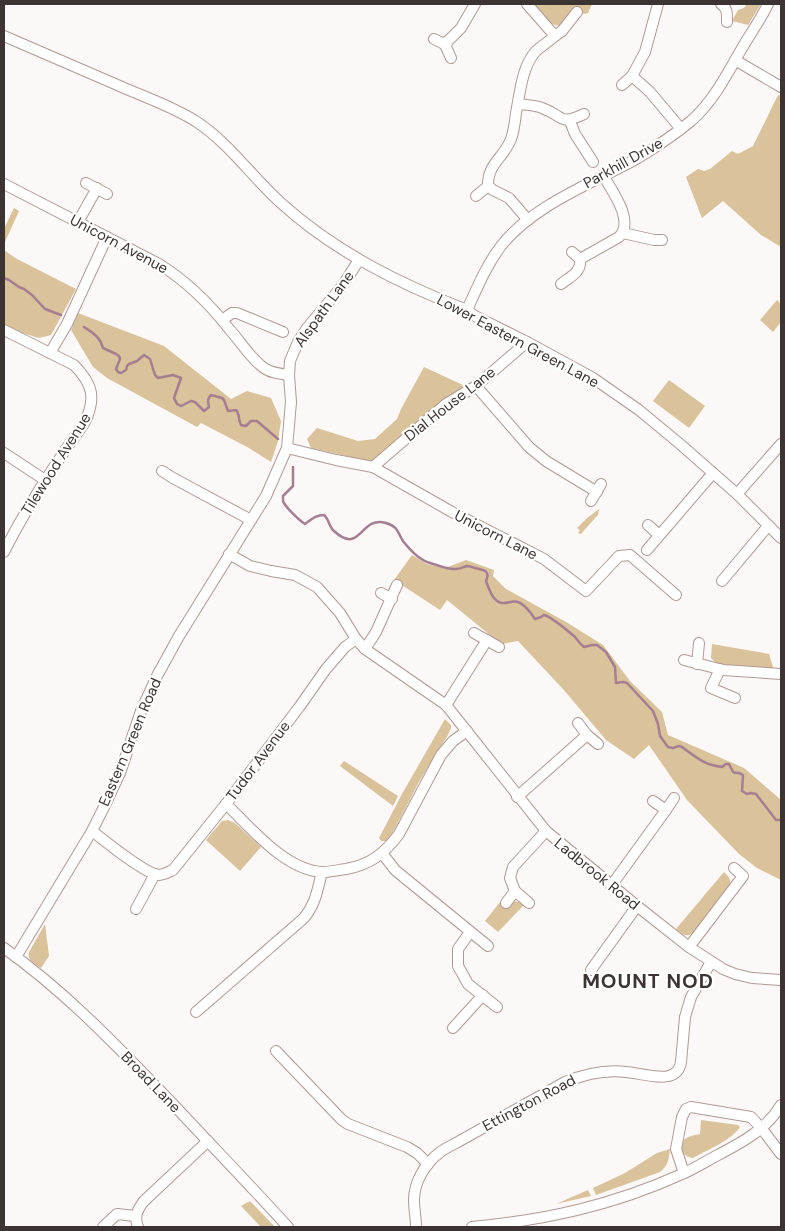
<svg xmlns="http://www.w3.org/2000/svg" width="785" height="1231" font-family="'DM Sans',sans-serif">
<style>
.green{fill:#dac29a}
.lines{fill:none;stroke-linecap:round;stroke-linejoin:round}
.stream{stroke:#a57f91;stroke-width:2.5}
.minor-casing{stroke:#af9a96;stroke-width:12}
.minor{stroke:#fff;stroke-width:10}
.labels{text-anchor:middle;dominant-baseline:central;stroke-width:4.5;stroke-linejoin:round;paint-order:stroke}
.street-label{font-size:15px;fill:#3c3432;stroke:#fff}
.district-label{font-size:20px;font-weight:bold;letter-spacing:1px;fill:#3c3432;stroke:#fff}
</style>
<rect width="100%" height="100%" fill="#fcf8f7"/>
<!-- green -->
<g class="green">
<path d="M531,4H592L588,13L585,14L573,10L559,26C546,24 539,13 531,4Z"/>
<path d="M747,4H761L748,25L732,21L738,10L744,8Z"/>
<path d="M778,95L781,96V247L761,235L723,201L702,218L686,177L698,169L704,171L710,169L732,151L738,154L753,146Z"/>
<path d="M14,208L19,211L4,244V229Z"/>
<path d="M4,250L17,259L76,289L51,335L39,338L19,332L4,325Z"/>
<path d="M777,300L781,304V322L773,332L760,320Z"/>
<path d="M78,313L164,346L231,399L247,391L271,398L281,421L278,441L271,462L249,448L201,423L197,427L107,378L93,367L71,330Z"/>
<path d="M424,367L465,386L436,409L379,458L369,461L311,448L307,439L317,428L358,441L375,439L397,419L401,409Z"/>
<path d="M669,380L705,406L689,428L653,401Z"/>
<path d="M599,509L598,515L596,517L581,534L578,533L580,530L577,528L587,518Z"/>
<path d="M412,555L427,564L447,569L448,567L466,560L494,570L493,576L506,589L566,622L603,645L630,681L662,712L668,735L744,768L781,800V880L757,868L739,854L687,800L649,745L634,759L606,740L563,689L518,641L501,644L447,600L440,610L394,580Z"/>
<path d="M712,644L769,654L774,670L717,664L711,658Z"/>
<path d="M445,719L451,725V728L448,735L420,780L391,836L386,841H381L379,838L402,794Z"/>
<path d="M344,761L398,796L393,806L340,766Z"/>
<path d="M228,820L235,823L261,847L240,871L206,840L222,821Z"/>
<path d="M724,872C730,878 732,880 729,889L693,933C686,938 682,934 676,929Z"/>
<path d="M513,901L520,902L524,905L498,932L485,921L500,902L507,906Z"/>
<path d="M45,924L49,956L41,968C35,964 27,961 29,952Z"/>
<path d="M701,1120L738,1125L740,1127C732,1140 707,1150 693,1158C684,1157 677,1149 684,1140C688,1136 695,1135 700,1134Z"/>
<path d="M670,1149C669,1159 668,1166 660,1172L596,1195L593,1188L625,1173L657,1153Z"/>
<path d="M588,1190L591,1196L556,1204Z"/>
<path d="M250,1201L275,1227H261L241,1206Z"/>
</g>
<g class="lines">
<!-- stream -->
<g class="stream">
<path d="M4,278L9,280L19,287L24,289L32,295L45,309L61,315"/>
<path d="M84,327C93,333 100,337 103,348L116,354L119,356L120,359L116,369L118,372L121,373L126,370L127,366L129,364L137,361L144,355L150,359L155,375L158,378L173,375L181,378L174,398L177,404L181,406L191,401L195,402L204,411L209,407C208,402 207,399 211,395L222,398L224,400L228,411L236,410C240,414 238,420 241,425L246,426L251,421H257L278,439"/>
<path d="M293,467V486L283,496C283,498 283,499 283,501C285,507 300,521 305,524C312,519 316,515 324,515C329,519 329,527 334,531C361,556 360,515 386,523C399,527 397,532 403,541C410,550 419,560 430,563C436,565 450,570 456,569C460,569 463,567 467,566C469,566 472,567 475,568C483,570 491,570 486,581C489,589 493,602 502,603C507,604 513,600 518,602C524,604 532,614 535,619L541,617L544,615C552,617 568,631 575,637C578,641 580,644 584,647L592,645H597L606,652L615,667L616,683L623,682L627,683L653,711L658,724L660,736L668,747L673,748L679,746L682,747C696,757 704,765 722,767L726,764H729C736,779 733,769 743,775L742,791L747,794L751,793L756,794L776,820H781"/>
</g>
<!-- minor casing -->
<g class="minor-casing">
<g id="minor">
<path d="M527,4L555,36C549,41 542,46 536,51C522,66 520,93 516,113C515,121 514,131 511,139C504,158 487,164 488,186L493,190L509,198L528,220"/>
<path d="M658,4L645,52L632,76L650,92L681,129"/>
<path d="M721,4C728,9 727,14 727,22"/>
<path d="M4,36C43,53 83,70 122,87C147,98 174,107 197,122C230,144 252,177 281,203C335,252 400,284 467,310L475,316L527,342L593,378L639,410L680,444L737,494L781,538"/>
<path d="M555,36L562,31L577,12"/>
<path d="M434,39L442,43L447,42L461,28L475,4"/>
<path d="M447,42L446,47L451,58"/>
<path d="M735,60L781,87"/>
<path d="M622,85L632,76"/>
<path d="M518,104C526,105 535,105 542,108C564,116 559,126 584,114"/>
<path d="M570,121L575,134L593,162"/>
<path d="M86,183L107,194"/>
<path d="M4,184L159,264C188,282 209,303 230,330C241,342 250,358 264,368C271,373 280,374 289,375"/>
<path d="M476,196L488,186"/>
<path d="M78,222L97,188"/>
<path d="M623,233L654,240H662"/>
<path d="M572,252L580,259"/>
<path d="M561,284C570,277 582,272 580,259L619,237C635,221 612,191 603,175"/>
<path d="M467,310C477,288 486,266 501,246C533,205 593,183 638,158C656,147 674,135 691,121C715,100 729,70 745,43C753,30 762,17 768,4"/>
<path d="M222,320L232,313H237L283,332"/>
<path d="M4,330L74,365C93,384 96,398 85,422C55,464 27,506 4,552"/>
<path d="M50,353L67,324L107,237"/>
<path d="M476,386L529,447L546,461L597,492"/>
<path d="M287,448L336,460L373,467L452,512L544,559L586,591L619,556L630,555L676,595"/>
<path d="M4,453L45,480"/>
<path d="M373,467L446,404L476,386L527,342"/>
<path d="M162,471L173,478L251,520"/>
<path d="M737,494L781,444"/>
<path d="M591,501L601,484"/>
<path d="M648,525L659,535"/>
<path d="M647,550L713,473"/>
<path d="M229,554L250,566L271,571L295,575L317,587L340,613L356,639L365,649L446,705L546,831L637,906L689,947L723,969L735,974L752,978L781,980"/>
<path d="M722,581L768,526"/>
<path d="M381,593L392,599"/>
<path d="M474,633L499,647"/>
<path d="M365,649L376,632L397,585"/>
<path d="M684,660L723,670L781,674"/>
<path d="M697,664L699,643"/>
<path d="M720,669L711,688L735,698"/>
<path d="M446,705L487,640"/>
<path d="M578,723L587,735L598,744"/>
<path d="M517,797L587,735"/>
<path d="M226,804C251,828 286,871 323,872C330,872 338,870 346,869C370,865 385,853 399,834L441,755L453,741L467,731"/>
<path d="M666,810L674,798"/>
<path d="M92,831C105,841 144,873 158,875C164,875 168,872 173,870L226,804L300,706L326,669L345,647L356,639"/>
<path d="M382,853L395,870L488,946"/>
<path d="M611,886L666,810L653,801"/>
<path d="M506,903L515,891"/>
<path d="M529,903L515,891L510,878L513,867L546,831"/>
<path d="M136,909L155,874"/>
<path d="M470,932L458,949V966L468,984L497,1007"/>
<path d="M689,947L743,876L734,868"/>
<path d="M4,948C67,993 118,1047 171,1102C210,1144 250,1185 288,1227"/>
<path d="M16,957L92,831L106,803L120,773L141,711L157,676L179,636L266,496L287,448L291,402L289,375L290,361L298,342L307,328L343,285L359,260"/>
<path d="M591,970L637,906"/>
<path d="M196,1012L304,918C316,903 317,891 322,872"/>
<path d="M453,1028L483,995"/>
<path d="M276,1051L342,1120L348,1124L407,1147L417,1153L428,1164"/>
<path d="M684,1173L676,1149L682,1117L686,1109L691,1107L751,1117L762,1129L781,1154"/>
<path d="M103,1227L117,1214L135,1216"/>
<path d="M138,1227C134,1217 137,1210 144,1201L208,1141"/>
<path d="M416,1227C416,1218 414,1209 414,1200C414,1182 425,1164 439,1153C444,1149 450,1146 456,1143L565,1082C585,1074 605,1069 626,1072C639,1073 657,1079 669,1076C676,1074 680,1069 681,1062L685,1017L691,997L711,962"/>
<path d="M472,1227C546,1220 614,1205 682,1174C694,1169 705,1162 716,1156C741,1143 766,1130 781,1105"/>
</g>
</g>
<!-- minor -->
<use href="#minor" class="minor"/>
</g>
<g class="labels">
<!-- street labels -->
<g class="street-label">
<text transform="translate(623 163) rotate(-29)">Parkhill Drive</text>
<text transform="translate(119 244) rotate(28)">Unicorn Avenue</text>
<text transform="translate(324 309) rotate(-54)">Alspath Lane</text>
<text transform="translate(518 341) rotate(28)">Lower Eastern Green Lane</text>
<text transform="translate(450 404) rotate(-38)">Dial House Lane</text>
<text transform="translate(56 464) rotate(-58)">Tilewood Avenue</text>
<text transform="translate(496 535) rotate(27)">Unicorn Lane</text>
<text transform="translate(130 742) rotate(-67)">Eastern Green Road</text>
<text transform="translate(258 761) rotate(-53)">Tudor Avenue</text>
<text transform="translate(597 874) rotate(39)">Ladbrook Road</text>
<text transform="translate(151 1082) rotate(46)">Broad Lane</text>
<text transform="translate(529 1103) rotate(-28)">Ettington Road</text>
</g>
<!-- district labels -->
<g class="district-label">
<text x="648" y="981">MOUNT NOD</text>
</g>
</g>
<!-- border -->
<rect width="785" height="1231" fill="none" stroke="#3c3432" stroke-width="10"/>
</svg>
